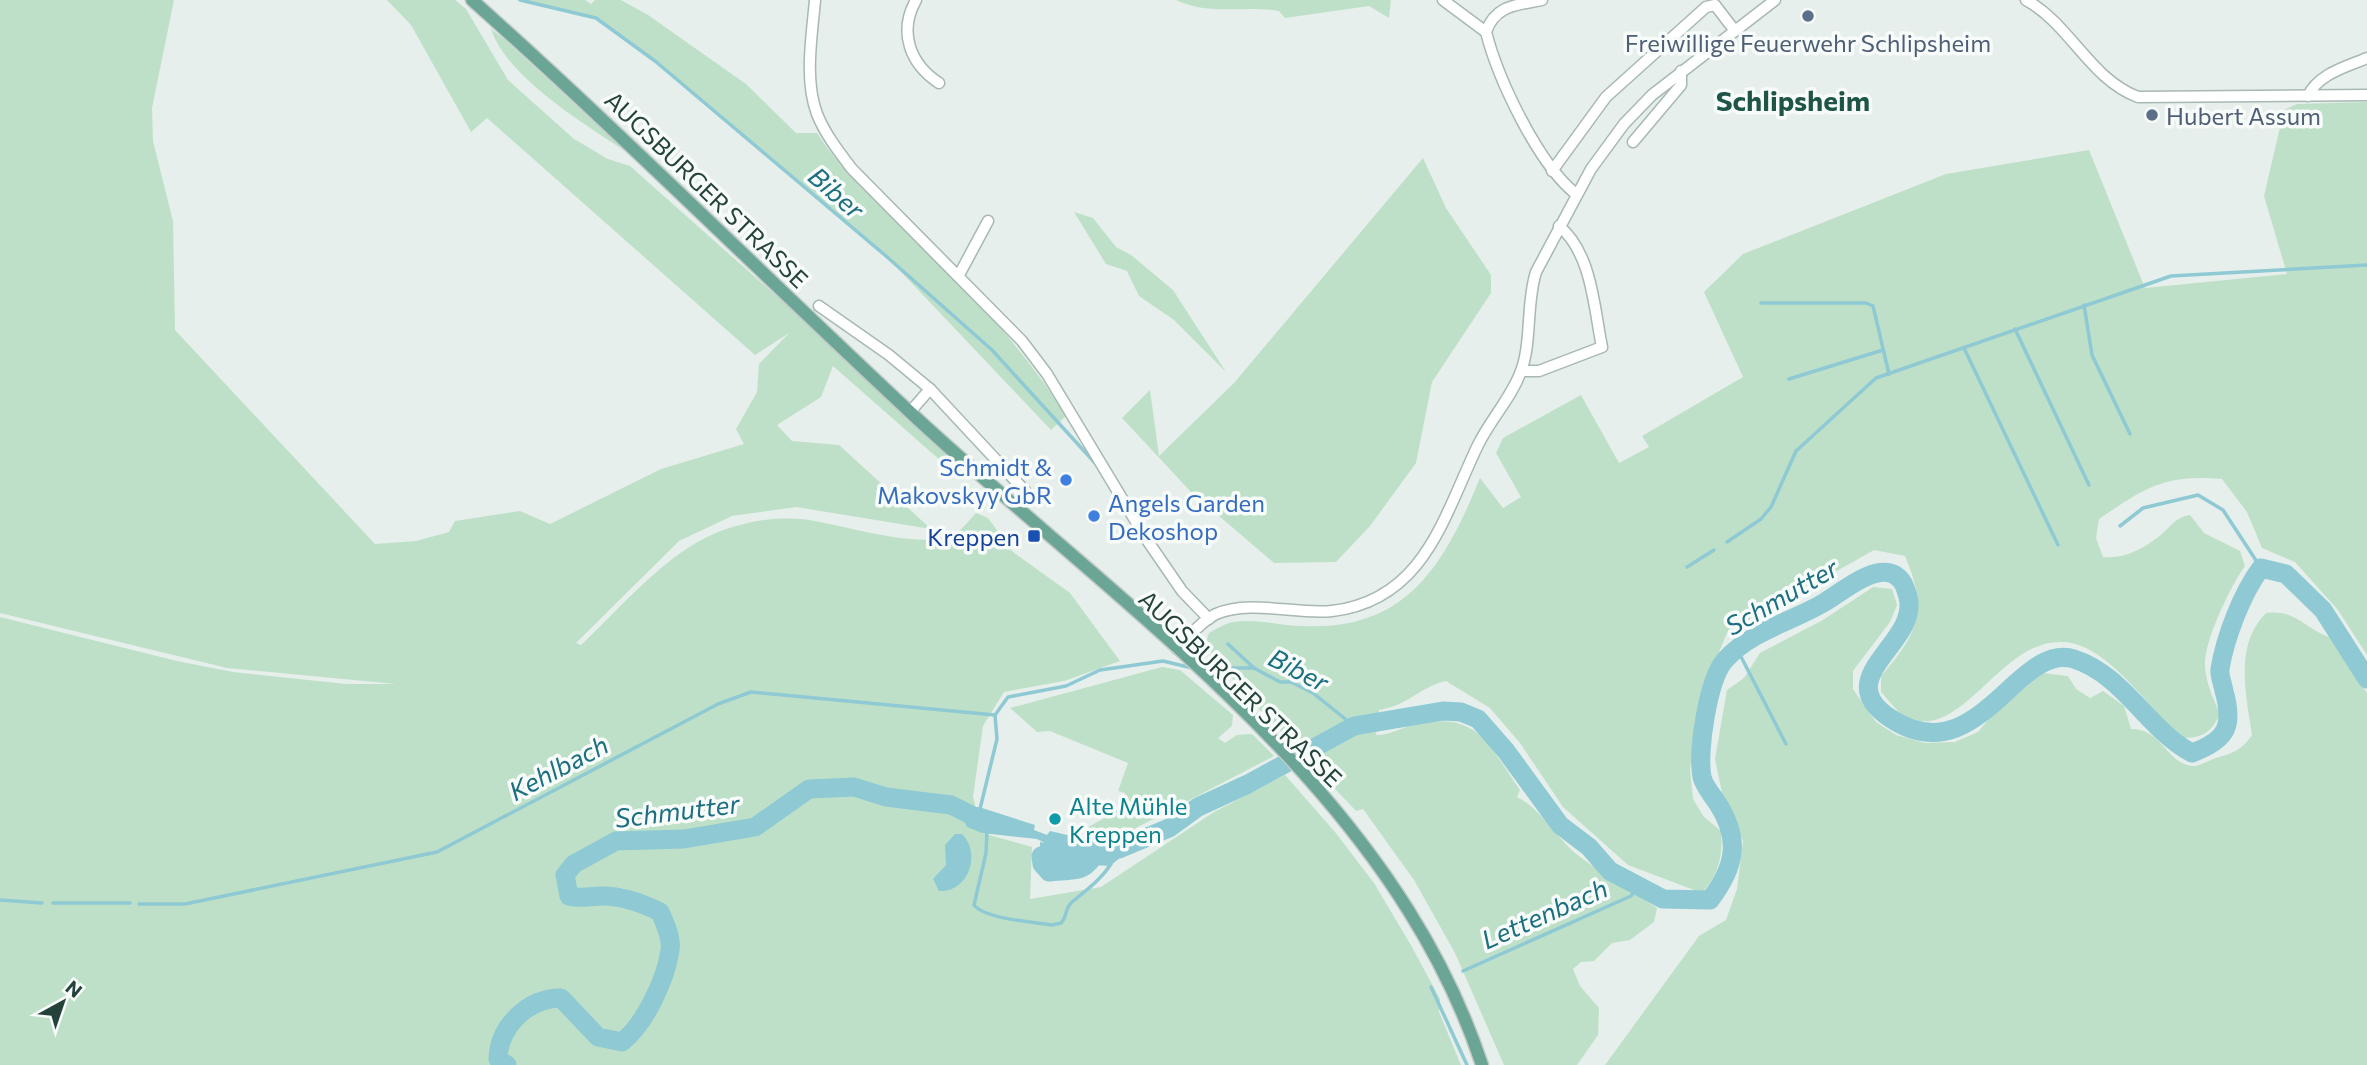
<svg xmlns="http://www.w3.org/2000/svg" width="2367" height="1065" font-family="Commissioner,sans-serif">
<style>
.green{fill:#bfe0c8}
.water{fill:#8ec9d4}
.lines{fill:none;stroke-linecap:round;stroke-linejoin:round}
.stream{stroke:#8ec9d4;stroke-width:3.5}
.river{stroke:#8ec9d4;stroke-width:19}
.minor-casing{stroke:#a8b8b2;stroke-width:13}
.major-casing{stroke:#c2cac8;stroke-width:15}
.minor{stroke:#fff;stroke-width:10}
.major{stroke:#6aa596;stroke-width:12}
.service-dot{fill:#5c6f8a;stroke:#f7fbf9;stroke-width:2.5}
.shop-dot{fill:#3f7fe0;stroke:#f7fbf9;stroke-width:2.5}
.transit-dot{fill:#1a4fb4;stroke:#f7fbf9;stroke-width:2.5}
.culture-dot{fill:#0f9aa8;stroke:#f7fbf9;stroke-width:2.5}
.labels{text-anchor:middle;dominant-baseline:central;stroke-width:7;stroke-linejoin:round;paint-order:stroke}
.service-label{font-size:24px;fill:#4e5e75;stroke:#f7fbf9}
.street-label{font-size:24px;fill:#24423a;stroke:#f7fbf9}
.shop-label{font-size:24px;fill:#366cbe;stroke:#f7fbf9;text-anchor:end}
.transit-label{font-size:24px;fill:#164399;stroke:#f7fbf9;text-anchor:end}
.culture-label{font-size:24px;fill:#0d838f;stroke:#f7fbf9;text-anchor:start}
.water-label{font-size:26px;font-style:italic;fill:#1c6f80;stroke:#f7fbf9}
.quarter-label{font-size:28px;font-weight:bold;fill:#1f5548;stroke:#f7fbf9}
</style>
<rect width="100%" height="100%" fill="#e6efeb"/>
<!-- green -->
<g class="green">
<path d="M0,0H174L152,108L153,141L173,221L175,330L375,544L416,541L449,532L455,521L520,511L550,524L661,469L744,444L736,429L757,392L759,364L789,333L755,355L487,118L471,132L411,25L387,0H455L466,9L508,80L574,139L608,159L630,166L862,372L952,458L958,476L833,366L821,397L777,425L792,441L839,445L931,529L796,507L732,516L679,541L576,643L581,645C627,602 674,542 736,526C756,520 779,517 800,519C838,522 925,554 957,532C964,528 970,519 976,513L988,518L1013,552L1070,593L1120,661L1064,681L1004,692L983,726L973,797L982,833L1032,847L1030,899L1101,887L1214,812L1285,775L1335,832L1374,883L1412,947L1440,999L1439,1012L1461,1065H0V617L177,661L233,672L346,684H396L227,668L0,613Z"/>
<path d="M520,0H585L591,4L595,0H621L648,15L746,84L796,133H817C844,175 876,200 911,234C968,289 1024,349 1066,416L1051,430L886,256L655,61L596,18Z"/>
<path d="M1176,0H1391L1389,18L1369,6L1285,18L1279,11C1244,5 1210,16 1176,0Z"/>
<path d="M491,29L505,40L628,153C586,125 507,78 491,29Z"/>
<path d="M2367,102V655L2338,610L2295,562L2262,548L2247,512L2222,479C2164,474 2145,488 2099,519L2096,538L2103,557C2125,559 2146,548 2163,533C2174,523 2175,518 2190,515L2204,533L2240,551L2245,566C2230,587 2207,636 2205,661C2204,679 2213,698 2220,714C2211,733 2202,738 2182,738C2150,711 2109,644 2063,642C2001,638 1963,741 1908,718C1898,714 1889,700 1881,692V676C1919,632 1928,611 1905,556L1874,550L1727,633L1700,698L1690,770L1693,799L1704,817L1721,831C1723,856 1719,874 1702,893L1628,865L1563,807L1520,743L1490,708L1446,681C1420,687 1407,706 1379,710L1376,735C1391,735 1402,727 1417,724C1479,711 1489,746 1520,790L1517,797C1541,809 1554,835 1575,853C1600,873 1630,889 1657,908L1654,922L1630,940L1612,943L1594,961L1581,962L1573,969L1580,986L1599,1008L1598,1035L1577,1065H1504L1455,953L1414,880L1363,809L1356,811L1246,695L1205,645L1209,633C1216,629 1226,623 1234,622C1255,618 1281,626 1303,626C1408,631 1445,563 1480,478L1503,508L1521,497L1496,453L1503,438L1581,395L1619,463L1649,447L1642,436L1743,377L1704,292L1743,254L1946,174L2089,150L2145,288L2287,274L2264,196L2284,110L2297,104Z"/>
<path d="M1423,158L1446,208L1491,275V293L1432,382L1416,463L1370,526L1336,562L1274,563L1191,492L1122,418L1150,390L1159,456L1234,383Z"/>
<path d="M1074,212L1093,218L1116,247L1131,255L1173,290L1226,372L1174,320L1139,296L1127,271L1106,264Z"/>
<path d="M1873,587L1892,589L1897,605L1890,622L1853,671V689L1876,722L1896,735L1925,743L1955,742L1978,732L1993,714L2043,673L2068,676L2076,689L2090,698L2103,691L2124,706L2131,729C2162,728 2167,766 2195,766C2201,765 2210,760 2216,758C2233,753 2242,750 2252,735C2246,695 2234,645 2266,613C2298,609 2306,631 2333,638L2367,693V1065H1605L1699,936L1726,920L1737,889L1743,841L1722,793L1715,759L1727,690L1744,678L1760,653L1823,620Z"/>
<path d="M1162,667L1180,670L1233,715L1232,726L1218,738L1225,743L1237,735L1252,734L1274,756L1111,841L1081,831L1126,806L1125,793L1118,791L1128,763L1050,731L1037,732L1010,708Z"/>
</g>
<!-- water -->
<g class="water">
<path d="M979,807L1035,825L1034,830L1047,835L1050,831L1106,844L1116,843L1122,852L1121,857L1110,866L1048,862L1040,853V842L1045,843L1037,839L982,833L967,827L958,808Z"/>
<path d="M955,834H962C982,854 968,893 939,891L933,879L946,865L945,845Z"/>
</g>
<g class="lines">
<!-- stream -->
<g class="stream">
<path d="M520,0L596,18L655,61L886,256L992,350L1096,464"/>
<path d="M1761,303H1866L1873,306L1889,374"/>
<path d="M2084,305L2092,355L2130,434"/>
<path d="M2015,329L2089,485"/>
<path d="M1964,348L2058,545"/>
<path d="M1789,379L1883,350"/>
<path d="M2120,526L2143,508L2198,495L2223,510L2261,568"/>
<path d="M1727,542L1761,519L1771,507L1796,451L1876,378L2171,276L2367,265"/>
<path d="M1687,567L1714,550"/>
<path d="M1228,644L1254,668L1280,682H1291L1313,693L1354,726"/>
<path d="M1737,649L1786,744"/>
<path d="M1203,668H1254"/>
<path d="M980,809L997,739L995,715"/>
<path d="M987,831L986,853L974,905C985,919 1033,922 1052,925L1061,923C1067,917 1065,909 1071,903C1085,891 1100,881 1111,864"/>
<path d="M0,900L42,903"/>
<path d="M53,903H130"/>
<path d="M139,904H185L437,852L718,704L751,692L995,715L1008,697L1066,686L1100,670L1163,661L1192,668"/>
<path d="M1463,971L1631,896L1637,887"/>
<path d="M1431,987L1467,1065"/>
</g>
<!-- river -->
<g class="river">
<path d="M1095,848L1119,849L1169,828L1198,807L1248,784L1354,726L1443,711L1461,712L1478,719L1506,751L1560,825L1589,847L1610,871L1663,899L1710,900C1735,867 1741,840 1718,804C1713,796 1704,786 1702,777C1697,752 1708,679 1725,660C1752,630 1792,622 1825,602C1842,592 1875,563 1895,575C1904,581 1905,587 1908,597C1920,643 1828,677 1890,718C1977,776 2017,641 2074,659C2124,675 2148,730 2192,753C2227,740 2234,726 2224,691C2223,684 2219,676 2220,669C2225,638 2242,593 2261,568L2286,574L2323,610L2367,679"/>
<path d="M1041,856L1042,864L1049,872C1076,868 1081,877 1099,849L1092,848"/>
<path d="M507,1065L498,1059C499,1026 528,998 561,998L598,1037L622,1042C645,1024 666,979 670,950C672,938 665,923 660,912C642,903 622,896 602,896C590,896 580,899 569,896L565,875L574,864L616,841L684,839L755,827L809,789L854,787L886,797L951,805L981,820"/>
</g>
<!-- minor casing -->
<g class="minor-casing">
<g id="minor">
<path d="M815,0C812,36 804,79 817,114C825,134 839,152 852,169L1022,341L1047,374L1147,540L1182,591L1209,619"/>
<path d="M916,0C898,32 910,64 939,83"/>
<path d="M1443,0L1486,32"/>
<path d="M1542,0C1517,5 1495,5 1486,32C1498,79 1538,164 1576,194"/>
<path d="M2026,0C2070,24 2090,79 2138,97L2367,95"/>
<path d="M2308,96C2318,74 2346,67 2367,58"/>
<path d="M1633,142L1681,85V71"/>
<path d="M1552,171L1606,97L1706,7L1715,5L1735,31"/>
<path d="M959,275L988,221"/>
<path d="M819,306L889,355L930,389L1026,492"/>
<path d="M1522,371H1539L1602,347C1594,308 1592,253 1559,226"/>
<path d="M910,412L930,389"/>
<path d="M1177,649C1188,638 1201,621 1216,614C1251,599 1296,615 1332,611C1425,600 1444,515 1478,445C1490,420 1512,397 1521,371C1532,342 1526,303 1536,272L1591,169L1624,124L1652,95L1775,0"/>
</g>
</g>
<!-- major casing -->
<g class="major-casing">
<path id="major" d="M472,0C622,134 764,276 911,413C1118,606 1389,784 1482,1065"/>
</g>
<!-- minor -->
<use href="#minor" class="minor"/>
<!-- major -->
<use href="#major" class="major"/>
</g>
<!-- markers -->
<g class="service-dot">
<circle cx="1808" cy="16" r="7"/>
<circle cx="2152" cy="115" r="7"/>
</g>
<g class="shop-dot">
<circle cx="1066" cy="480" r="7"/>
<circle cx="1094" cy="516" r="7"/>
</g>
<rect class="transit-dot" x="1027" y="529" width="14" height="14" rx="3.5"/>
<circle class="culture-dot" cx="1055" cy="819" r="7"/>
<g class="labels">
<!-- service labels -->
<g class="service-label">
<text x="1808" y="42">Freiwillige Feuerwehr Schlipsheim</text>
<text x="2166" y="115" text-anchor="start">Hubert Assum</text>
</g>
<!-- street labels -->
<g class="street-label">
<text transform="translate(707 189) rotate(44)">AUGSBURGER STRASSE</text>
<text transform="translate(1241 688) rotate(44)">AUGSBURGER STRASSE</text>
</g>
<!-- shop labels -->
<g class="shop-label">
<text x="1052" y="466">Schmidt &amp;<tspan x="1052" dy="28">Makovskyy GbR</tspan></text>
<text x="1108" y="502" text-anchor="start">Angels Garden<tspan x="1108" dy="28">Dekoshop</tspan></text>
</g>
<!-- transit labels -->
<g class="transit-label">
<text x="1020" y="536">Kreppen</text>
</g>
<!-- culture labels -->
<g class="culture-label">
<text x="1069" y="805">Alte Mühle<tspan x="1069" dy="28">Kreppen</tspan></text>
</g>
<!-- water labels -->
<g class="water-label">
<text transform="translate(837 192) rotate(41)">Biber</text>
<text transform="translate(1781 596) rotate(-30)">Schmutter</text>
<text transform="translate(1299 669) rotate(27)">Biber</text>
<text transform="translate(558 767) rotate(-28)">Kehlbach</text>
<text transform="translate(677 810) rotate(-7)">Schmutter</text>
<text transform="translate(1544 913) rotate(-24)">Lettenbach</text>
</g>
<!-- quarter labels -->
<g class="quarter-label">
<text x="1793" y="100">Schlipsheim</text>
</g>
</g>
<!-- north arrow -->
<g transform="translate(63 1002) rotate(40)" stroke="#f7fbf9" stroke-width="5" paint-order="stroke">
<path d="M0-5L12 26L0 18L-12 26Z" fill="#24423a"/>
<text y="-10" font-size="19" font-weight="bold" text-anchor="middle" fill="#24423a">N</text>
</g>
</svg>
